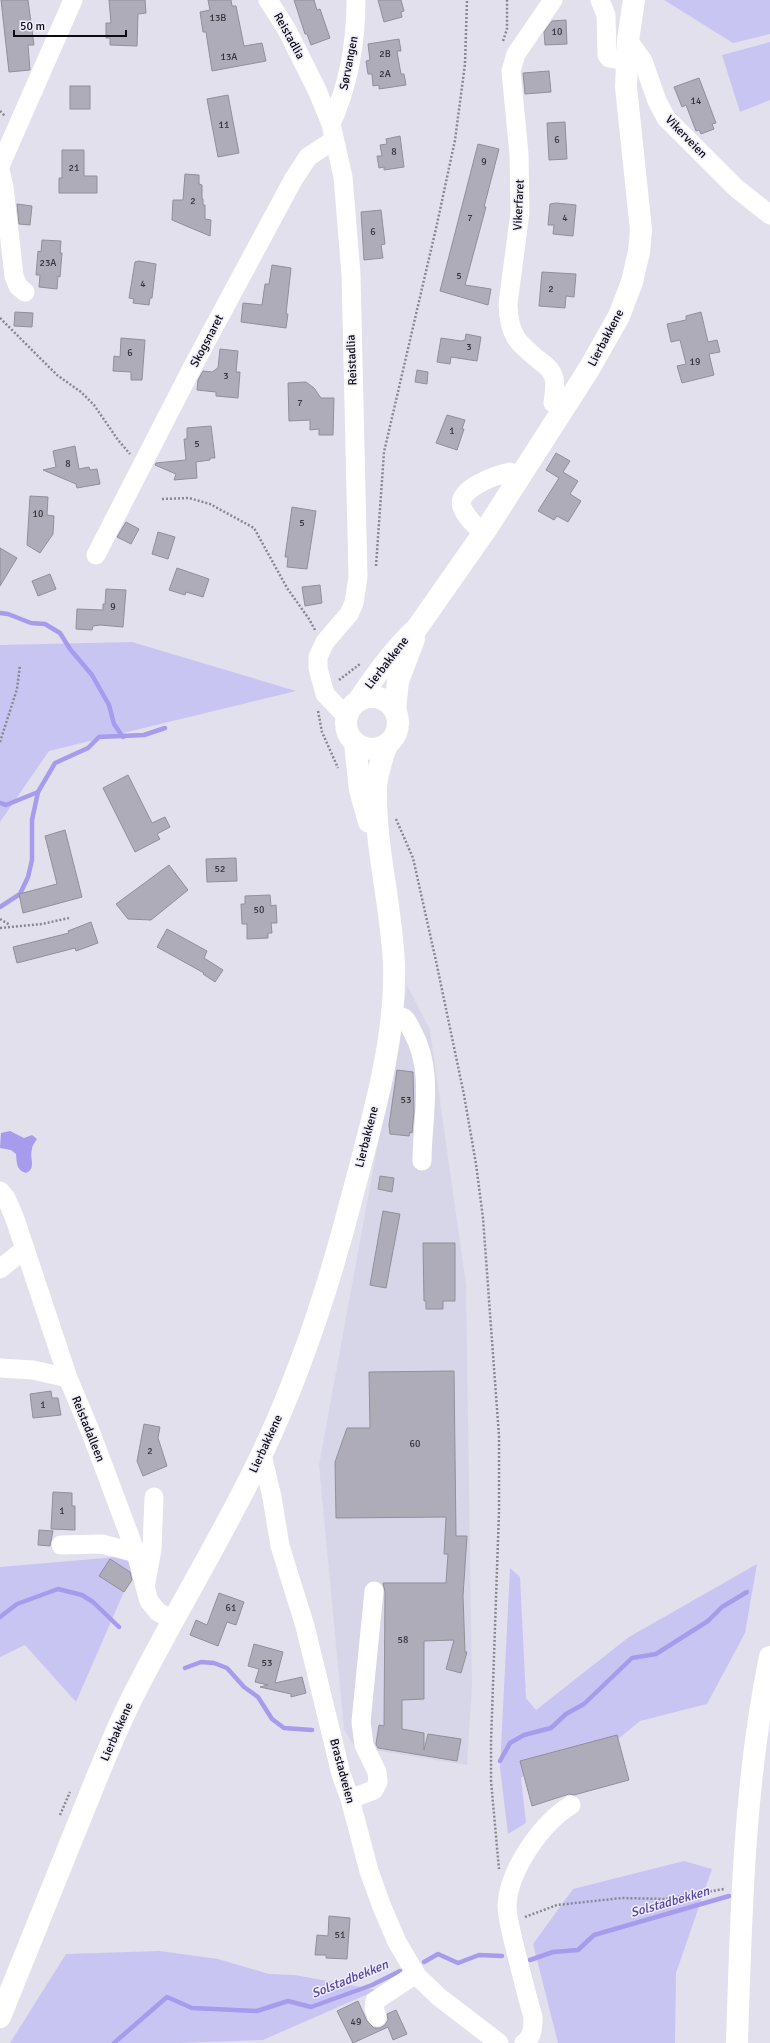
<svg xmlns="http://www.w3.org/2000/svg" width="770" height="2043" font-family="Signika,sans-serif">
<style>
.built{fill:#d7d6e9}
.green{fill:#c9c5f3}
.water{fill:#a69bec}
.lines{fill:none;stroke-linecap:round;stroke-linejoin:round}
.stream{stroke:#a69bec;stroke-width:4.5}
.building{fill:#adacb8;stroke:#908f9a}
.path{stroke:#888790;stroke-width:2.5;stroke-dasharray:2 2;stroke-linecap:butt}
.minor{stroke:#fff;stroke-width:19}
.major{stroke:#fff;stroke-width:22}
.highway{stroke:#fff;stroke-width:22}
.labels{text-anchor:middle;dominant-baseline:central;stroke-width:3;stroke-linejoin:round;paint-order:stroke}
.number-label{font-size:10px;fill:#35353b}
.street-label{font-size:12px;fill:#0d0d11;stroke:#eeedf9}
.water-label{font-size:13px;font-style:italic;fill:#5844a2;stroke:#eeedf9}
</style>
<rect width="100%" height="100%" fill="#e1e0ec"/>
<!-- built -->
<path class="built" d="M407,985L430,1030L466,1284L472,1686L467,1765L355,1747L344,1730L319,1465Z"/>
<!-- green -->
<g class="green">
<path d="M664,0H770V34L733,43Z"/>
<path d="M770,42V100L740,112L722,55Z"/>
<path d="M132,642L296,691L49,751L0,822V645Z"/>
<path d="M140,1555L76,1702L25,1645L0,1657V1567Z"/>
<path d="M757,1564L745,1633L707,1704L640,1721L601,1753L538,1764L521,1778L526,1823L508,1834L500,1768L510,1568L520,1577L526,1698L536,1710L629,1637Z"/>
<path d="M684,1861L712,1869L676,1973L675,2043H558L533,1944L573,1889Z"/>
<path d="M160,1951L218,1959L269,1974L295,1975L377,1990L263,2040L179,2043H10L66,1954Z"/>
</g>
<!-- water -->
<path class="water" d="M10,1131L24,1138L32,1135L37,1139C35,1142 32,1146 32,1149C29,1158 37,1168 26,1173C16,1170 17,1163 16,1154L11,1150L0,1148L1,1133Z"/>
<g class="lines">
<!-- stream -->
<g class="stream">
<path d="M0,613L8,614L31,623L45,624L60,633L70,649L92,675L109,705L114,724L123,737"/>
<path d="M0,803L6,805L38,792"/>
<path d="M0,907L20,894L28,877L32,860V820L38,792L55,763L88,748L99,737L144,735L165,728"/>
<path d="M0,1617L17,1604L58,1589L82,1595L93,1602L119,1627"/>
<path d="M185,1668L201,1662L214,1663L227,1668L244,1687L258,1697L272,1719L284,1728L312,1730"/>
<path d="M500,1761L510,1743L524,1735L551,1728L566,1714L584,1704L632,1658L656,1654L708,1621L722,1607L747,1592"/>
<path d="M530,1960L553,1952L578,1950L594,1935L729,1896"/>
<path d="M424,1962L438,1954L458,1963L479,1955L502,1956"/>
<path d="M114,2043L167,1997L192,2008L257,2011L288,2001L311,2007L372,1985L400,1971"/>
</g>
</g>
<!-- building -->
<g class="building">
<path d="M1,0H28L34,45H28L30,70L9,72Z"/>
<path d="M109,0H145L146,13L138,14L137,46L110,45V38H106V23H111Z"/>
<path d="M208,0H231L232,6H236L244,46L262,43L266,61L212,71L206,32H203L200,12L210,10Z"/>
<path d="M294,0H314L317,10L320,9L330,38L311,45L307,34H305Z"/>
<path d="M378,0H401L404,11L401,12L402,17L384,22Z"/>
<path d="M566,20L567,44L545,45L544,32L552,21Z"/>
<path d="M399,39L401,51H397L399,63L401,74H404L406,85L379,89V85L373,86L372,74H368L366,61L370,60L368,44Z"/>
<path d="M549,71L551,92L525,94L523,73Z"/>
<path d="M699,78L716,123L712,124L714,129L701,134L699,130L696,131L686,105L682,107L674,87Z"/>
<rect x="70" y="86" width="20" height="23"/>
<path d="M228,95L239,153L218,157L207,99Z"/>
<path d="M565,122L567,159L549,160L547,123Z"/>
<path d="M400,136L404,167L384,170V167L379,168L377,156H382L380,145L387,144L386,139Z"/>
<path d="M478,144L499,149L484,207H486L465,285L491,289L488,305L440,291Z"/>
<path d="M62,150H84V176H97V193H59V178H62Z"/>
<path d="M185,174L199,175V184L202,185V199H203V205H205V219L211,220L210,236L172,220L173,200H183Z"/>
<path d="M556,203L576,205L573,236L553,234L554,225H548L550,204Z"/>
<path d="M17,204L32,206L30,225L19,224Z"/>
<path d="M381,210L385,244L381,245L383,258L364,260L361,212Z"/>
<path d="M42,240L61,241L60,253H62L60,277L58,276L57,289L39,287L40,275H36L38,251L41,252Z"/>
<path d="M139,261L156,264L152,298H150L149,305L133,303L134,299L129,298L135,262Z"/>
<path d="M272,265L291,268L286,314H288L286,328L241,322L243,303L262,305L265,284H269Z"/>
<path d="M542,272L576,274L574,297L566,296L565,308L539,306Z"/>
<path d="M15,312L33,313L32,327L14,326Z"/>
<path d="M701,312L708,342L717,340L720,352L709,354L714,375L682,383L677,366L686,364L680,340L671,342L667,324L686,320V316Z"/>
<path d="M466,334L481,337L477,361L451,357L450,364L437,362L441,338L461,341L465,340Z"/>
<path d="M121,338L145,340L142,380H131V372L113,371L114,356L120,357Z"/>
<path d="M220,349L238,351L236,372H240L238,398L216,396V392L197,390L198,380L203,371L212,372L218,368Z"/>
<path d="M417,370L428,372L427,384L415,382Z"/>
<path d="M306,382L314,388L321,398H334L333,435H319V429L310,430V420L289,421L288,383Z"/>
<path d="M447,415L465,420L462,429H464L457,450L436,443Z"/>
<path d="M211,426L215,458H210V460L196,462L197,478L174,480L176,474L155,465L156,463L186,460L184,439H187V428Z"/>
<path d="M75,446L79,469L89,467L90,470L97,469L100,484L77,488L76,484L43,470L56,467L53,451Z"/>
<path d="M556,453L570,461L563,472L578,481L570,494L581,501L568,522L557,516L554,520L538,511L559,478L546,470Z"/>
<path d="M30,496L48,497L47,515L54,516L53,534L40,553L27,545Z"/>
<path d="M292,507L316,511L307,569L287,567L288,557H285Z"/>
<path d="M126,522L139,529L131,544L117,537Z"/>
<path d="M158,532L175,537L168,559L152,554Z"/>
<path d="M0,548L17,558L0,586Z"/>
<path d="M177,568L209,579L203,597L186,592L185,595L169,590Z"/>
<path d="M50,574L56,589L38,596L32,581Z"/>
<path d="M320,585L322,603L305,606L302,587Z"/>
<path d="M106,589L126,590L123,627L100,625L93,626L92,630L76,629L77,609L103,610V604H105Z"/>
<path d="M128,775L152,823L165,817L170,827L157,834L160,839L135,852L103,788Z"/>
<path d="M65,830L82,897L23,913L19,894L57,884L45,836Z"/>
<path d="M236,858L237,881L207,882L206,859Z"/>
<path d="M169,865L188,890L151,920L128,919L116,904Z"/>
<path d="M270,895L271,906L276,905L277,923H271L272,933H268V938L247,939V924H242L241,904H245V896Z"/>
<path d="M91,922L98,943L76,951L75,948L17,963L13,947L69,933L68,931Z"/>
<path d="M167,929L207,951L204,958L223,970L215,982L203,974L204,973L157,947Z"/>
<path d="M397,1070L413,1072L414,1111L412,1133L410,1132L409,1136L390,1134L389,1125Z"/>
<path d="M380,1176L394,1178L392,1192L378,1189Z"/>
<path d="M383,1211L400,1214L386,1288L370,1285Z"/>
<path d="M423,1243H455V1301H443V1309H426V1301H424Z"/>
<path d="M454,1371L456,1536H467L463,1596L465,1652H467L461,1673L446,1669L454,1640L424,1641V1699L402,1700V1729L424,1733V1750L428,1734L461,1739L457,1761L378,1748L376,1744L379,1725L384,1726L385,1592L383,1583H446L448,1554H444L446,1517L336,1518L335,1462L347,1428H370L369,1372Z"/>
<path d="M51,1391L52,1398H58L61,1415L33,1418L30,1394Z"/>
<path d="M144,1424L160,1427L158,1438L167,1466L143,1476L137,1461Z"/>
<path d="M53,1492L72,1493V1506H75V1530L51,1529Z"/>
<path d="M39,1530L53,1531L50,1546L38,1545Z"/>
<path d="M110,1559L130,1572L132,1580L124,1592L99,1576Z"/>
<path d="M219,1593L244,1602L236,1625L227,1622L218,1646L190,1635L196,1620L207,1625Z"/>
<path d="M254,1644L283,1652L275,1683L302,1677L306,1693L291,1697V1694L260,1687L268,1685L255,1682L259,1669L248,1666Z"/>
<path d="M617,1735L629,1780L574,1795L569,1794L532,1806L520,1761Z"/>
<path d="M329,1916L350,1918L347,1959L326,1958V1955H315L317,1935L328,1936Z"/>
<path d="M358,2001L367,2021L374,2028H380L385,2025L388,2020L387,2014L396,2010L407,2034L393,2040L388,2027L353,2043L337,2011Z"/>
</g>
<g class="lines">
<!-- path -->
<g class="path">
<path d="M503,41L507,29V0"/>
<path d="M0,111L5,116"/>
<path d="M0,318L57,375L81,392L94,405L118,440L130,454"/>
<path d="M162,499L189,498L210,504L254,528L287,588L309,619L315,630"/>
<path d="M376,566L384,452L437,224L455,140L465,64L467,0"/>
<path d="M339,680L360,664"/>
<path d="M318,711L322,732L338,768"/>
<path d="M0,742L17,689L20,665"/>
<path d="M396,819L413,858L436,961L464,1095L476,1164L483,1218L499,1436V1512L491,1742V1781L499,1869"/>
<path d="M0,919L10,925"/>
<path d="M0,928L42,924L69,918"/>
<path d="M60,1815L70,1792"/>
<path d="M525,1917L557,1905L622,1898L665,1899L724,1889"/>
</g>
<!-- minor -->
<g class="minor">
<path d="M268,0L287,30L317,90L331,124L343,177L351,274L358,577L354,603L349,614L325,642L318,657V668L325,694L346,716"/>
<path d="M553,0L516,54L511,71L519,154L520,212L508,304C509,336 517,342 540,361C546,365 552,371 554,378C556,386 554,394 553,403"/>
<path d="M600,0L606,15L607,55L609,58L627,61"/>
<path d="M628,40L643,61L657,101L666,118L736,188L770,215"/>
<path d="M331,124C349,84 356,44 356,0"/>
<path d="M0,166L73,0"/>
<path d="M0,170L4,187L14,276L18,286L25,292"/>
<path d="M484,534C476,526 466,518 462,507C456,489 496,475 510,472"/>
<path d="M96,555L193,366L293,180L308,157L334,140"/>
<path d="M392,1014C395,1015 401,1016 404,1018C408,1021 410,1027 412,1031C435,1071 422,1118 422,1161"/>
<path d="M0,1191L6,1198L15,1219L68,1378L91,1433L136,1553L149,1601L158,1612L174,1621"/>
<path d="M0,1269L25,1249"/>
<path d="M0,1368L33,1370L68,1378"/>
<path d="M262,1455L272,1497L280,1546L305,1626L341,1774L350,1799L369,1871L382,1907L397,1942L417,1976L439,1997L499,2043"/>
<path d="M61,1545L102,1544L136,1553"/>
<path d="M146,1582L152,1549L154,1497"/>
<path d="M350,1799L374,1790L378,1782L377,1772L364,1745L361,1722L374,1591"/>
<path d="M377,2017L374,2008L375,2001L408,1979L417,1976"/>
<path d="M524,2043C533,2037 533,2027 533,2017C526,1993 520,1968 514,1944C511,1931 507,1917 507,1905C509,1869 542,1823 571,1805"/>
</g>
<!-- major -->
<g class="major">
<circle cx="372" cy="723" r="26"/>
<path d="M359,700C376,674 394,649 417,628L487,528L589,369L619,316L632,282L639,252L641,230L626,87L628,40L634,0"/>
<path d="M395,711L398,681L414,639"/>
<path d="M355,743L360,790L369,822"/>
<path d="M0,2017C25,1956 49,1895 74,1834C92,1790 109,1745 130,1702C171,1619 221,1540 261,1456C301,1372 330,1283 353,1193C372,1121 396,1041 394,966C392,907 375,849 376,790C376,774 382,759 387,744"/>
</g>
<!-- highway -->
<path class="highway" d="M737,2043C741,1914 744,1783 770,1657"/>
</g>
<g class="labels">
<!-- number labels -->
<g class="number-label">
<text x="218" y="18">13B</text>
<text x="557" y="32">10</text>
<text x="385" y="54">2B</text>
<text x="229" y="57">13A</text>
<text x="385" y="74">2A</text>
<text x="696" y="101">14</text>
<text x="224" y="125">11</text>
<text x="557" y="140">6</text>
<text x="394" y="152">8</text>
<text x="484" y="162">9</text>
<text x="74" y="168">21</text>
<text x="193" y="201">2</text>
<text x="470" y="218">7</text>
<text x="565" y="218">4</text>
<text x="373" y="232">6</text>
<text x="48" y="263">23A</text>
<text x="459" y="276">5</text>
<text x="143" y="284">4</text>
<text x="551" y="289">2</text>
<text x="469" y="347">3</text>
<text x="130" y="353">6</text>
<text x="695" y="362">19</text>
<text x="226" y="376">3</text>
<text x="300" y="403">7</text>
<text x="452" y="431">1</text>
<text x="197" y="444">5</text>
<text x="68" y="464">8</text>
<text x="38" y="514">10</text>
<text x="302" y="523">5</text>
<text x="113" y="607">9</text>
<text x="220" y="869">52</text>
<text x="259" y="910">50</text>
<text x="406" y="1100">53</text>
<text x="43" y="1405">1</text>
<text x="415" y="1444">60</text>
<text x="150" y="1451">2</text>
<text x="62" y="1511">1</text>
<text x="231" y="1608">61</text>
<text x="403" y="1640">58</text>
<text x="267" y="1663">53</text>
<text x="340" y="1935">51</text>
<text x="356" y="2022">49</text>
</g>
<!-- street labels -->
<g class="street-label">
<text transform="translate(289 36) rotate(61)">Reistadlia</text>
<text transform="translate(349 63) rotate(-79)">Sørvangen</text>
<text transform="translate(686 137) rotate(46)">Vikerveien</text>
<text transform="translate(519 205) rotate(-87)">Vikerfaret</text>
<text transform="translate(606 338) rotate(-62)">Lierbakkene</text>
<text transform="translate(207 341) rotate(-62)">Skogsnaret</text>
<text transform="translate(352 360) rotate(-92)">Reistadlia</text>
<text transform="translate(387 663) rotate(-52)">Lierbakkene</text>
<text transform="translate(367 1137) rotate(-76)">Lierbakkene</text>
<text transform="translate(88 1429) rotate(68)">Reistadalleen</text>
<text transform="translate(266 1444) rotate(-65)">Lierbakkene</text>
<text transform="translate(117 1732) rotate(-66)">Lierbakkene</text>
<text transform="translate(342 1771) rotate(75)">Brastadveien</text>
</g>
<!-- water labels -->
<g class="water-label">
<text transform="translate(670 1902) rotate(-16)">Solstadbekken</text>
<text transform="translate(350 1979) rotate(-22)">Solstadbekken</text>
</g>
</g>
<!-- scale -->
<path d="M14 30v6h112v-6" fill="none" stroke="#0d0d11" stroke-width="2"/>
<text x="20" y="30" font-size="12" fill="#0d0d11" stroke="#eeedf9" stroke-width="3" paint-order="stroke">50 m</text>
</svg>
